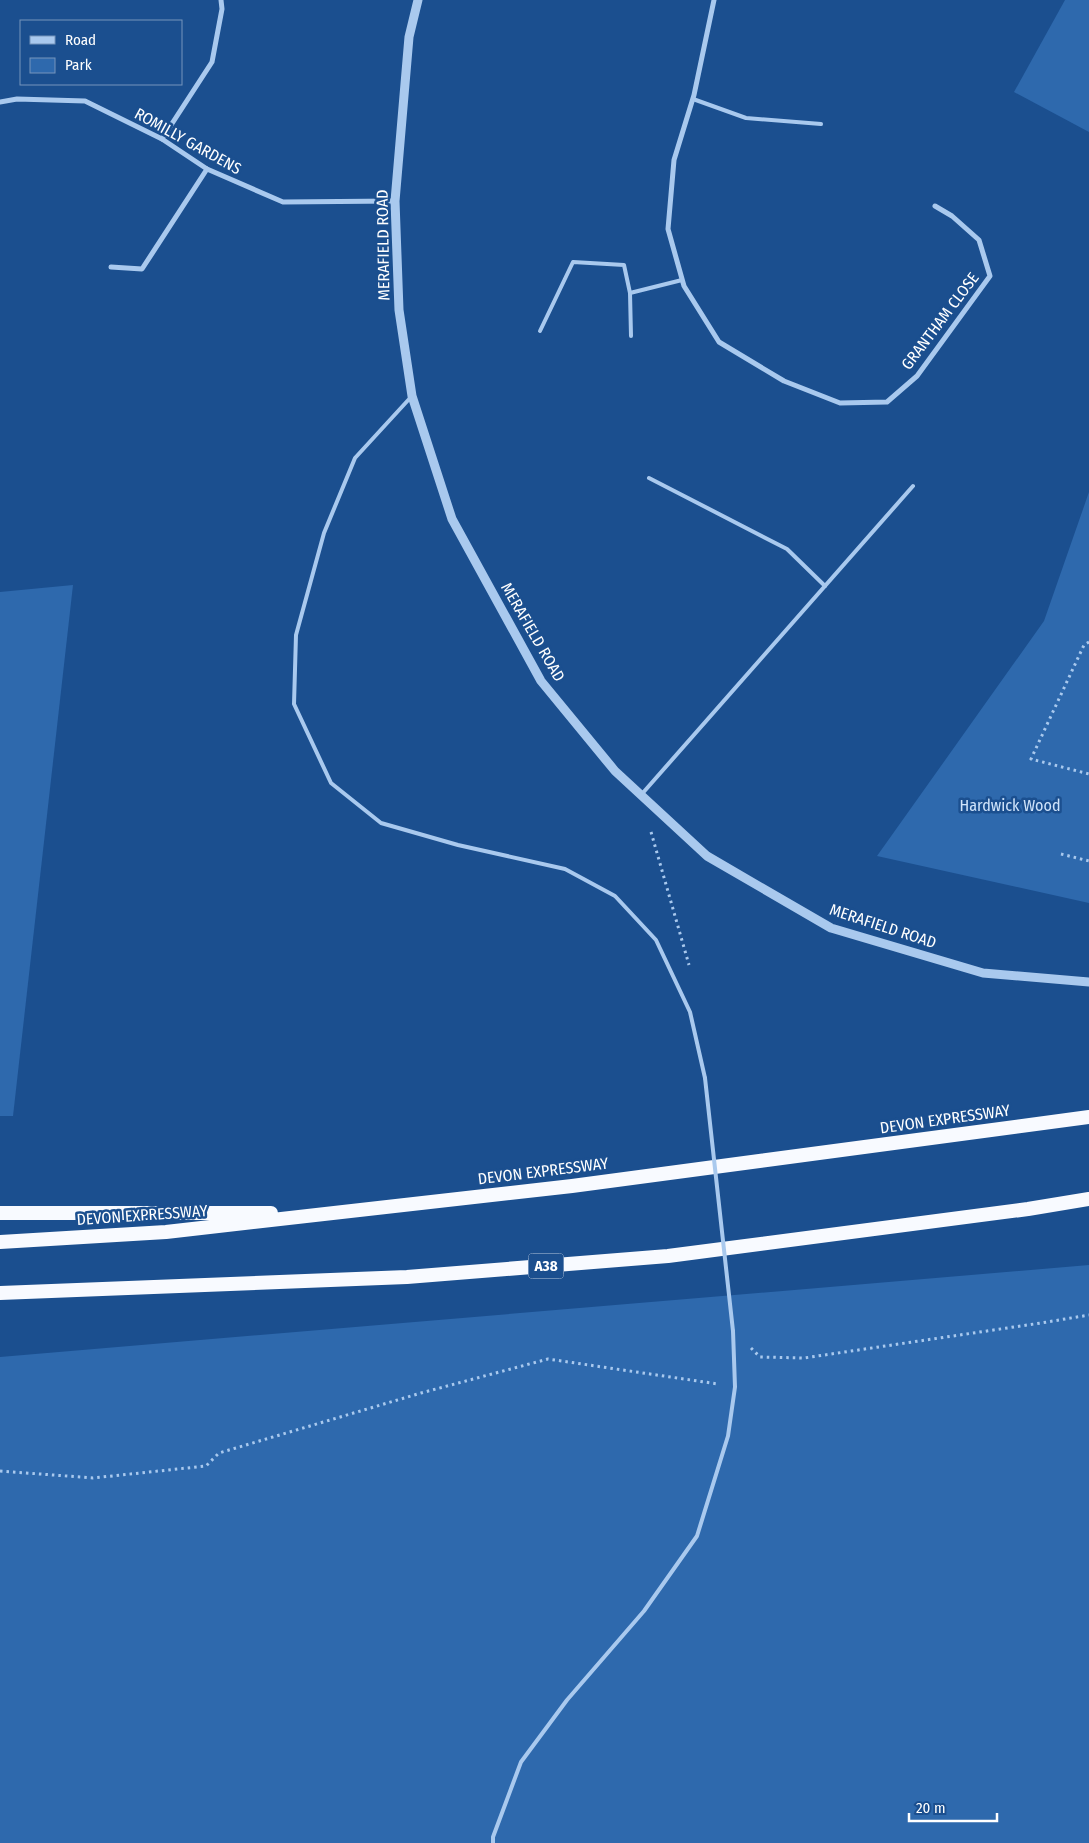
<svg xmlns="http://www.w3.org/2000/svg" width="1089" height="1843" font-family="'Fira Sans Condensed',sans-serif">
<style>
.green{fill:#2e69ad}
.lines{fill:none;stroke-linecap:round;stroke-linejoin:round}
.path{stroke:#a9c9ee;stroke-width:3;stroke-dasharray:2.5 4;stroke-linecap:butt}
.service{stroke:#a9c9ee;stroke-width:4}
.minor{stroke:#a9c9ee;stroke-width:5}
.tertiary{stroke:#a9c9ee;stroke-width:9}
.trunk{stroke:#f8faff;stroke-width:14}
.service-bridge{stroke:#a9c9ee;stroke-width:4}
.labels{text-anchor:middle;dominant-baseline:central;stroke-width:5;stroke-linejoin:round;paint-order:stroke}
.shield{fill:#1b4f8f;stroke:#bbcadd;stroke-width:1}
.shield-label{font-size:15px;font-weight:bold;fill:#fff}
.street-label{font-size:16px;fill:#fff;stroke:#1b4f8f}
.park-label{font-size:16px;fill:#cfe3fa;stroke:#1b4f8f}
</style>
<rect width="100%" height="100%" fill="#1b4f8f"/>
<!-- green -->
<g class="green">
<path d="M1065,0H1089V132L1014,92Z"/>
<path d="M1089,492V903L877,856L1044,621Z"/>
<path d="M73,585L13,1116H0V592Z"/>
<path d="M1089,1265V1843H0V1357Z"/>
</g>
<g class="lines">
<!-- path -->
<g class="path">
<path d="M1089,642L1084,645L1031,759L1089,774"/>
<path d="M651,832L689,965"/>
<path d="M1061,854L1089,861"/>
<path d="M751,1348L760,1357L804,1358L1041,1323L1089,1315"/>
<path d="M0,1471L93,1478L206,1466L219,1453L421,1393L548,1359L718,1384"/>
</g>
<!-- service -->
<g class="service">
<path d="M693,99L746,118L821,124"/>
<path d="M630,293L631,336"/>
<path d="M540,331L573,262L624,265L630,293L682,280"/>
<path d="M411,397L355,458L324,533L296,635L294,704L331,783L381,823L458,845L565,869L615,896L656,940L690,1012L705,1078"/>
<path d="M649,478L787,549L825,586"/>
<path d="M641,795L913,486"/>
<path d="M493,1843V1837L521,1762L567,1700L644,1611L697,1536L728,1436L735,1387L733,1331"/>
</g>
<!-- minor -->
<g class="minor">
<path d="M714,0L694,95L674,160L668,229L684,286L719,342L784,381L840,403L887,402L917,376L990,276L979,240L952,216L935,206"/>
<path d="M0,102L17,99L85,101L162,139L207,169L283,202L395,201"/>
<path d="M162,139L212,62L222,9L221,0"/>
<path d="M111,267L142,269L207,169"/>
</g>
<!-- tertiary -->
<path class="tertiary" d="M418,0L409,37L395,201L399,310L412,396L452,519L541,681L615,771L707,856L831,928L983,973L1089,982"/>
<!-- trunk -->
<g class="trunk">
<path d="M0,1213H271"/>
<path d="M0,1242L166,1232L572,1186L1089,1117"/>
<path d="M0,1293L407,1277L668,1256L1028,1209L1089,1199"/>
</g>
<!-- service-bridge -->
<path class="service-bridge" d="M705,1078L733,1331"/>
</g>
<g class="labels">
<!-- shield labels -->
<rect class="shield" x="528.5" y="1253.5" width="35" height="25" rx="4"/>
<g class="shield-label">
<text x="546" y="1266">A38</text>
</g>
<!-- street labels -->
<g class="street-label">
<text transform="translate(188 141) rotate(29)">ROMILLY GARDENS</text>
<text transform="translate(383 245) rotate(-91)">MERAFIELD ROAD</text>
<text transform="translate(940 321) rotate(-53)">GRANTHAM CLOSE</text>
<text transform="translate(533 632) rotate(60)">MERAFIELD ROAD</text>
<text transform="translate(883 926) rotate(18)">MERAFIELD ROAD</text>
<text transform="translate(945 1119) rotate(-8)">DEVON EXPRESSWAY</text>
<text transform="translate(543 1171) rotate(-7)">DEVON EXPRESSWAY</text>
<text transform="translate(142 1215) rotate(-4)">DEVON EXPRESSWAY</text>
</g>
<!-- park labels -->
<g class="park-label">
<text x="1010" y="805">Hardwick Wood</text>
</g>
</g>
<!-- legend -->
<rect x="20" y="20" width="162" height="65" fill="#1b4f8f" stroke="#7695bc"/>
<rect x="30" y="36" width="25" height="8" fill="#a9c9ee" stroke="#7695bc"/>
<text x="65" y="45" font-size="15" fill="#ffffff">Road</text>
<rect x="30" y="58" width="25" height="15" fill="#2e69ad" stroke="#7695bc"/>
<text x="65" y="70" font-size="15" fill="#ffffff">Park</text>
<!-- scale -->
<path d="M909 1813v8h88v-8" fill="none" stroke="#ffffff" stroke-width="2.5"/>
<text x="916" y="1813" font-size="15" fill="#ffffff" stroke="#1b4f8f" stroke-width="4" paint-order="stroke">20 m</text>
</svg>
